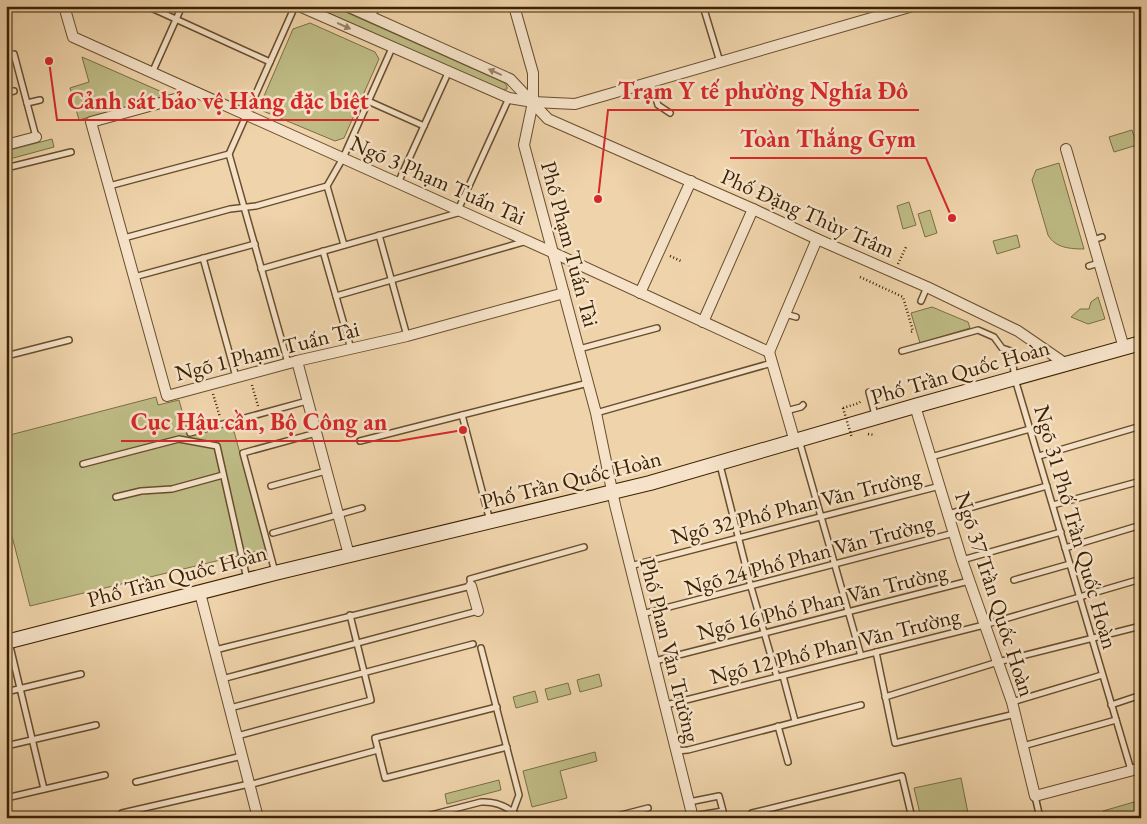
<svg xmlns="http://www.w3.org/2000/svg" width="1147" height="824" font-family="'EB Garamond',serif">
<style>
.green{fill:#bebb85;stroke:#7c6e44}
.lines{fill:none;stroke-linecap:round;stroke-linejoin:round}
.lane-casing{stroke:#684e2d;stroke-width:8}
.street-casing{stroke:#684e2d;stroke-width:12}
.secondary-casing{stroke:#3b2203;stroke-width:16}
.path{stroke:#3b2203;stroke-width:2.5;stroke-dasharray:1 2.5;stroke-linecap:butt}
.lane{stroke:#f5e2c8;stroke-width:5}
.street{stroke:#f5e2c8;stroke-width:10}
.secondary{stroke:#f5e2c8;stroke-width:14}
.path-bridge{stroke:#3b2203;stroke-width:2.5;stroke-dasharray:1 2.5;stroke-linecap:butt}
.oneway{fill:#988266}
.labels{text-anchor:middle;dominant-baseline:central;stroke-width:5;stroke-linejoin:round;paint-order:stroke}
.street-label{font-size:22px;fill:#3b2203;stroke:#f5e2c8}
.leader{fill:none;stroke:#d62828;stroke-width:2}
.callout-dot{fill:#d62828;stroke:#f5e2c8;stroke-width:2}
.callout-label{font-size:24px;text-anchor:middle;font-weight:bold;fill:#d62828;stroke:#f5e2c8;stroke-width:5;stroke-linejoin:round;paint-order:stroke}
</style>
<rect width="100%" height="100%" fill="#efd3aa"/>
<filter id="stains"><feTurbulence type="fractalNoise" baseFrequency=".004" numOctaves="4"/><feColorMatrix values="0 0 0 0 .2 0 0 0 0 .09 0 0 0 0 .02 0 0 0 .5 -.17"/></filter>
<radialGradient id="worn" r=".72"><stop offset=".6" stop-color="#630" stop-opacity="0"/><stop offset="1" stop-color="#630" stop-opacity=".3"/></radialGradient>
<!-- green -->
<g class="green">
<path d="M313,6H332L505,83L507,87V89L501,90Z"/>
<path d="M310,23L375,52L379,59L344,138L335,141L263,111L261,103L293,29Z"/>
<path d="M82,57L169,95L79,120L70,88L89,82Z"/>
<path d="M1132,130L1137,145L1114,152L1109,137Z"/>
<path d="M52,139L54,147L6,160V151Z"/>
<path d="M1059,163L1084,249C1071,249 1055,248 1048,235L1032,180L1036,170Z"/>
<path d="M909,202L916,225L903,229L897,206Z"/>
<path d="M930,210L937,233L925,237L918,214Z"/>
<path d="M1017,235L1020,247L997,254L993,241Z"/>
<path d="M1098,297L1105,319L1088,324L1071,317L1080,309H1089L1091,302Z"/>
<path d="M932,307L968,322L970,328L920,343L911,313Z"/>
<path d="M156,397L158,405L179,400L189,436L232,424L266,549L30,606L6,513V436Z"/>
<path d="M599,674L602,686L580,692L577,680Z"/>
<path d="M568,683L571,694L548,700L545,689Z"/>
<path d="M535,691L538,702L516,708L513,697Z"/>
<path d="M595,752L597,761L560,771L567,798L532,807L523,771Z"/>
<path d="M961,778L969,818H921L914,788Z"/>
<path d="M499,780L501,790L447,804L445,794Z"/>
<path d="M1141,800V818H1105L1103,811Z"/>
</g>
<g class="lines">
<!-- lane casing -->
<g class="lane-casing">
<g id="lane">
<path d="M147,6L270,62"/>
<path d="M703,6L720,62"/>
<path d="M372,17L377,6"/>
<path d="M14,54L27,103L40,100"/>
<path d="M152,73L182,6"/>
<path d="M651,82L658,105L670,113"/>
<path d="M6,93L14,91"/>
<path d="M368,101L424,126"/>
<path d="M27,103L36,137"/>
<path d="M6,168L71,152"/>
<path d="M398,183L448,73"/>
<path d="M109,186L229,154"/>
<path d="M458,210L509,98"/>
<path d="M379,235L407,336"/>
<path d="M124,238L230,209L256,206L327,186"/>
<path d="M1093,240L1102,237"/>
<path d="M344,245L327,186L343,158L392,48"/>
<path d="M323,251L351,349"/>
<path d="M203,258L236,377"/>
<path d="M1089,266L1099,263"/>
<path d="M261,269L461,212"/>
<path d="M134,277L255,244"/>
<path d="M336,296L527,241"/>
<path d="M921,301L927,287"/>
<path d="M785,314L796,317"/>
<path d="M579,349L657,328"/>
<path d="M902,351L978,330L994,337L1002,348L1011,351L1015,379L1131,770"/>
<path d="M6,356L69,340"/>
<path d="M288,363L229,154L295,6"/>
<path d="M869,392L875,415"/>
<path d="M786,411L801,407L803,405"/>
<path d="M596,413L772,363"/>
<path d="M462,415L490,521"/>
<path d="M190,433L307,401"/>
<path d="M799,440L861,656"/>
<path d="M360,441L588,383"/>
<path d="M1039,456L1141,426"/>
<path d="M931,457L1030,429"/>
<path d="M83,464L179,439L217,446L247,579"/>
<path d="M720,465L751,587L777,677"/>
<path d="M271,486L326,471"/>
<path d="M116,497L141,491L172,489L223,475"/>
<path d="M1053,505L1141,481"/>
<path d="M948,514L1047,486"/>
<path d="M273,533L362,508"/>
<path d="M1065,548L1141,525"/>
<path d="M962,560L1061,532"/>
<path d="M630,566L940,486"/>
<path d="M275,572L243,453L316,433"/>
<path d="M1014,580L1070,564"/>
<path d="M642,614L954,533"/>
<path d="M9,642L44,789"/>
<path d="M481,648L519,795L513,811"/>
<path d="M215,650L471,586L470,579L584,547"/>
<path d="M876,652L895,743L1015,714"/>
<path d="M655,661L969,581"/>
<path d="M783,676L795,721"/>
<path d="M222,679L478,611"/>
<path d="M6,692L81,674"/>
<path d="M885,697L998,662L1141,626"/>
<path d="M1012,702L1102,675"/>
<path d="M666,705L984,625L1141,579"/>
<path d="M1111,705L1141,695"/>
<path d="M497,707L375,738L385,778L507,747"/>
<path d="M230,708L473,644"/>
<path d="M778,726L788,762"/>
<path d="M237,736L371,700L350,615"/>
<path d="M6,746L96,725"/>
<path d="M1023,746L1116,720"/>
<path d="M676,751L688,750L861,705"/>
<path d="M136,782L242,756"/>
<path d="M249,785L378,750"/>
<path d="M1035,796L1040,818"/>
<path d="M6,798L105,775"/>
<path d="M689,802L719,796L723,811L693,816"/>
<path d="M122,813L249,784"/>
<path d="M419,818L481,802C496,801 509,807 520,818"/>
<path d="M609,818L648,808"/>
<path d="M753,818L752,813L902,776L912,818"/>
</g>
</g>
<!-- street casing -->
<g class="street-casing">
<g id="street">
<path d="M64,6L73,37L554,253L769,352L795,442"/>
<path d="M299,6L509,98L533,102L575,104L913,6"/>
<path d="M347,6L510,79L548,119L753,209L817,239L927,287L1018,331L1066,364"/>
<path d="M514,6L533,73V102L524,145L596,413L615,505L693,818"/>
<path d="M197,93L91,122L167,396L297,361L407,336L564,293"/>
<path d="M6,145L36,137"/>
<path d="M1066,149L1124,348"/>
<path d="M640,293L691,181"/>
<path d="M703,322L753,209"/>
<path d="M769,352L817,239"/>
<path d="M297,361L349,555"/>
<path d="M915,406L962,560L1012,702L1035,796L1141,768"/>
<path d="M471,586L478,611"/>
<path d="M200,593L258,818"/>
</g>
</g>
<!-- secondary casing -->
<g class="secondary-casing">
<path id="secondary" d="M6,642L275,573L650,483L915,406L1141,343"/>
</g>
<!-- path -->
<g class="path">
<path d="M670,256L681,261"/>
<path d="M898,264L906,247"/>
<path d="M860,277L903,297L913,331L911,332"/>
<path d="M252,385L258,406"/>
<path d="M213,394L220,417"/>
<path d="M843,408L859,403L862,400"/>
<path d="M868,434L875,435"/>
</g>
<!-- lane -->
<use href="#lane" class="lane"/>
<!-- street -->
<use href="#street" class="street"/>
<!-- secondary -->
<use href="#secondary" class="secondary"/>
<!-- path-bridge -->
<path class="path-bridge" d="M843,408L852,438"/>
</g>
<!-- one-way arrows -->
<defs><path id="oneway-solid" d="M-6-.8H1V-3.2L6.5 0L1 3.2V.8H-6Z" transform="scale(1.25)"/></defs>
<g class="oneway">
<use href="#oneway-solid" transform="translate(344 26) rotate(24)"/>
<use href="#oneway-solid" transform="translate(495 72) rotate(-156)"/>
</g>
<g class="labels">
<!-- street labels -->
<g class="street-label">
<text transform="translate(438 180) rotate(24)">Ngõ 3 Phạm Tuấn Tài</text>
<text transform="translate(808 213) rotate(24)">Phố Đặng Thùy Trâm</text>
<text transform="translate(570 244) rotate(75)">Phố Phạm Tuấn Tài</text>
<text transform="translate(267 351) rotate(-14)">Ngõ 1 Phạm Tuấn Tài</text>
<text transform="translate(960 372) rotate(-16)">Phố Trần Quốc Hoàn</text>
<text transform="translate(571 480) rotate(-14)">Phố Trần Quốc Hoàn</text>
<text transform="translate(796 506) rotate(-14)">Ngõ 32 Phố Phan Văn Trường</text>
<text transform="translate(1076 527) rotate(74)">Ngõ 31 Phố Trần Quốc Hoàn</text>
<text transform="translate(809 555) rotate(-15)">Ngõ 24 Phố Phan Văn Trường</text>
<text transform="translate(177 576) rotate(-15)">Phố Trần Quốc Hoàn</text>
<text transform="translate(995 594) rotate(72)">Ngõ 37 Trần Quốc Hoàn</text>
<text transform="translate(822 602) rotate(-14)">Ngõ 16 Phố Phan Văn Trường</text>
<text transform="translate(835 646) rotate(-14)">Ngõ 12 Phố Phan Văn Trường</text>
<text transform="translate(670 650) rotate(76)">Phố Phan Văn Trường</text>
</g>
</g>
<!-- callouts -->
<path class="leader" d="M598 199L608 110H919M49 61L57 120H379M952 218L926 158H730M463 430L398 441H121"/>
<g class="callout-dot">
<circle cx="598" cy="199" r="5"/>
<circle cx="49" cy="61" r="5"/>
<circle cx="952" cy="218" r="5"/>
<circle cx="463" cy="430" r="5"/>
</g>
<g class="callout-label">
<text x="763" y="99">Trạm Y tế phường Nghĩa Đô</text>
<text x="218" y="109">Cảnh sát bảo vệ Hàng đặc biệt</text>
<text x="828" y="147">Toàn Thắng Gym</text>
<text x="259" y="430">Cục Hậu cần, Bộ Công an</text>
</g>
<!-- margin -->
<rect width="1147" height="824" fill="none" stroke="#efd3aa" stroke-width="25"/>
<rect x="8" y="8" width="1132" height="809" fill="none" stroke="#3b2203" stroke-width="2.5"/>
<rect x="12" y="12" width="1122" height="799" fill="none" stroke="#3b2203"/>
<rect width="100%" height="100%" filter="url(#stains)"/>
<rect width="100%" height="100%" fill="url(#worn)"/>
</svg>
